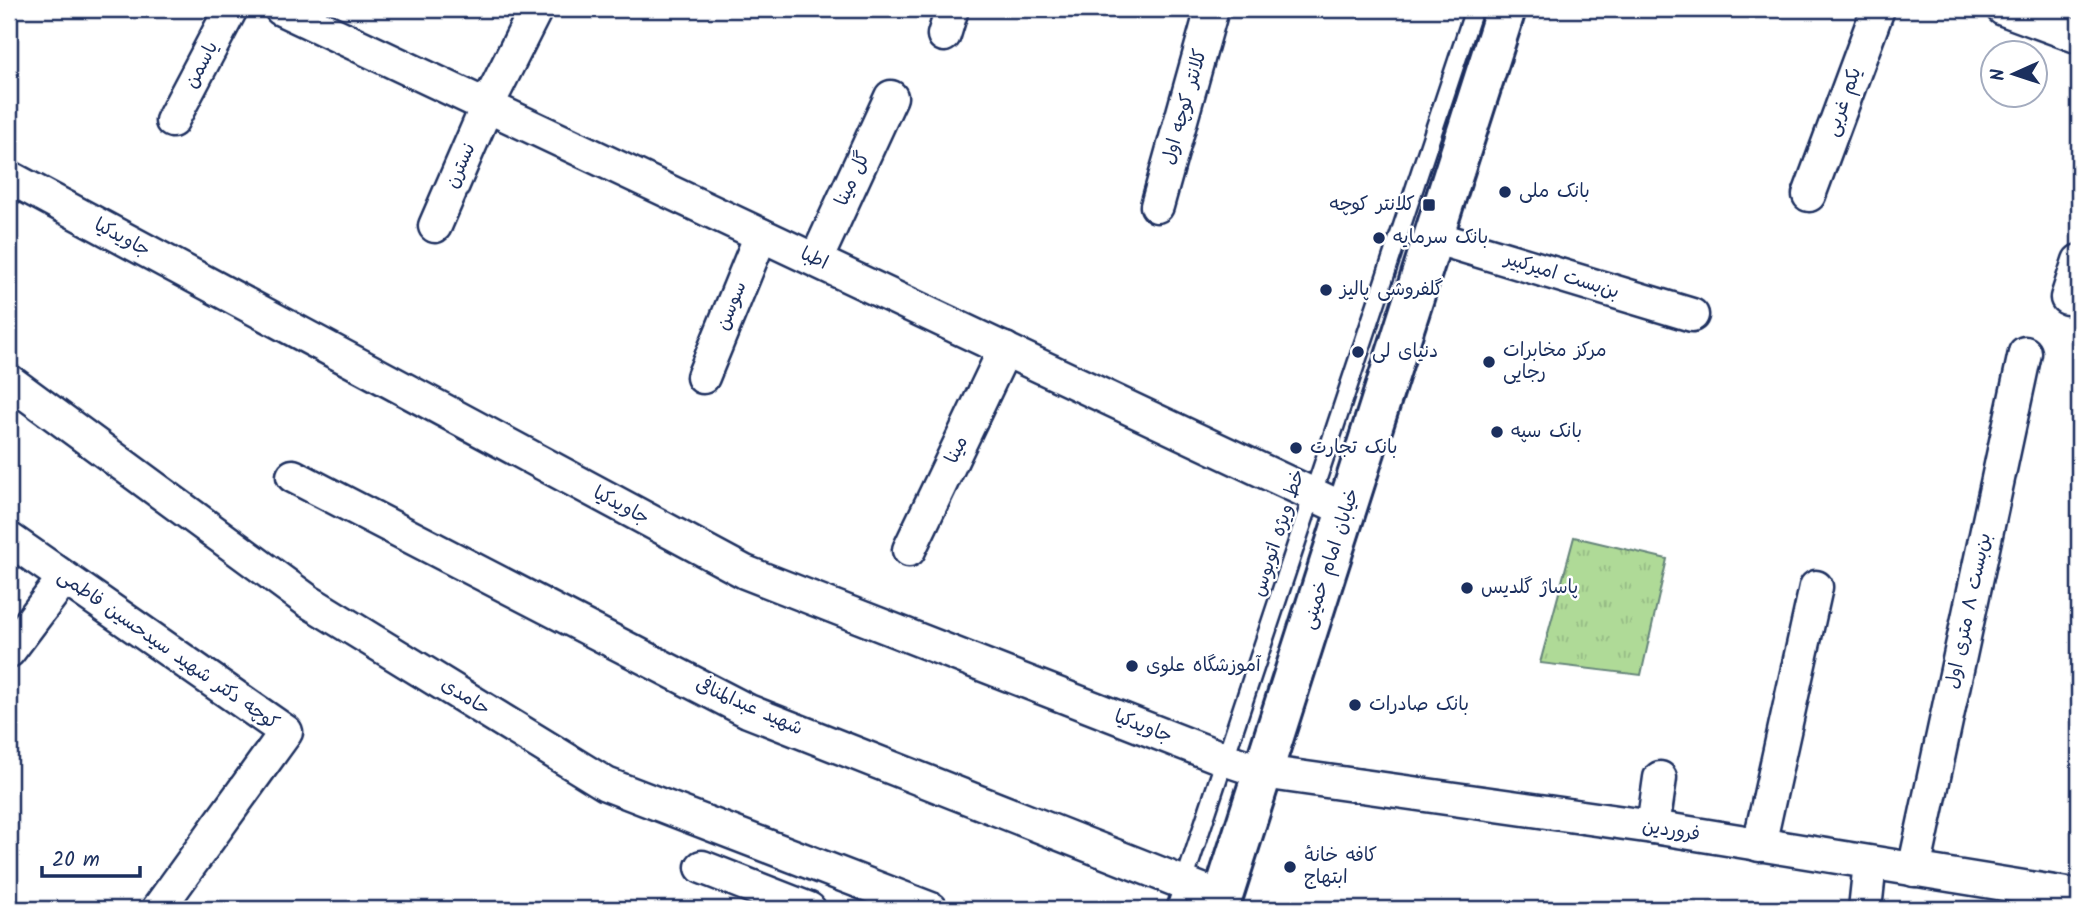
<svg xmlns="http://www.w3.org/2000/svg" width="2088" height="918" font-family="Kalam,'Playpen Sans Arabic',sans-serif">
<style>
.grass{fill:url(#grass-tufts);stroke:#65847a;stroke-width:2}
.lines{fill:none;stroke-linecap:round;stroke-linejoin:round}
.lane-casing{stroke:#1b2f5e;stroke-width:21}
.street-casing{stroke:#1b2f5e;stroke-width:37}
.primary-casing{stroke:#1b2f5e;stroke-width:44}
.lane{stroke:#fff;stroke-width:16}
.street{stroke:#fff;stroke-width:32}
.primary{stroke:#fff;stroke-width:38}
.poi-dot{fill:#1b2f5e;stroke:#fff;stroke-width:2.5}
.labels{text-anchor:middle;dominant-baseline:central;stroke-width:5;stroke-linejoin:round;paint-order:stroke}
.street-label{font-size:19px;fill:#1b2f5e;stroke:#fff}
.poi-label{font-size:19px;fill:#1b2f5e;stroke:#fff;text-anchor:start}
</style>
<defs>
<pattern id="grass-tufts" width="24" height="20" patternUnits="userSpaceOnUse" patternTransform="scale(1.75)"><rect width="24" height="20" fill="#afda97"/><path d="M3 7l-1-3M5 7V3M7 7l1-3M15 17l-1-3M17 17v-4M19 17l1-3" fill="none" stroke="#96bb85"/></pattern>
</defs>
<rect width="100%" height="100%" fill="#fff"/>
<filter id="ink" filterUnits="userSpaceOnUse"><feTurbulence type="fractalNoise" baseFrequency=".0143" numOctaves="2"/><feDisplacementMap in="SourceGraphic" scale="14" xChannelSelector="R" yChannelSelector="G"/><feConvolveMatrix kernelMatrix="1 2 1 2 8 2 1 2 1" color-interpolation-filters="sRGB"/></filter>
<g filter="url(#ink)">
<!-- grass -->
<path class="grass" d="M1574,537L1667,559L1641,675L1540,663Z"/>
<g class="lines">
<!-- lane casing -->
<g class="lane-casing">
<path id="lane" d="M1175,909L1474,9"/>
</g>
<!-- street casing -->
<g class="street-casing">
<g id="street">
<path d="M281,9L1346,510"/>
<path d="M2003,9L2079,37"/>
<path d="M944,35L952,9"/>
<path d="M172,121L231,9"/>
<path d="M9,177L745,572L1227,760L1263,772L1653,827L2079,896"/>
<path d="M1809,195L1878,9"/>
<path d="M1157,206L1212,9"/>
<path d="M435,226L487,106L536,9"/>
<path d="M1433,237L1692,315"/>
<path d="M816,260L891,97"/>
<path d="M2067,298L2079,261"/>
<path d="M703,377L761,235"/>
<path d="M9,381L308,601L606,784L931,909"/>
<path d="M293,476L748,711L1222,898"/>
<path d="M9,539L286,732L158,909"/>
<path d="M909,550L1005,349"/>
<path d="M9,651L64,578"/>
<path d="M1653,827L1660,778"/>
<path d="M1759,845L1816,587"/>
<path d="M702,867L809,909"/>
<path d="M1914,870L2025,353"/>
<path d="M1865,909L1870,863"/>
</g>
</g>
<!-- primary casing -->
<g class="primary-casing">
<path id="primary" d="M1219,909L1506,9"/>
</g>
<!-- lane -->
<use href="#lane" class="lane"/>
<!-- street -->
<use href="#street" class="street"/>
<!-- primary -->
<use href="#primary" class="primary"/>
</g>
</g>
<!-- markers -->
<g class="poi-dot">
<circle cx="1505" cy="192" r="7"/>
<rect x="1422" y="198" width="14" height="14" rx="3.5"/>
<circle cx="1379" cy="238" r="7"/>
<circle cx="1326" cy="290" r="7"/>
<circle cx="1358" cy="352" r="7"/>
<circle cx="1489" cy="362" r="7"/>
<circle cx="1497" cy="432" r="7"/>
<circle cx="1296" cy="448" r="7"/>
<circle cx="1467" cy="588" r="7"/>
<circle cx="1132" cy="666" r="7"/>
<circle cx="1355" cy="705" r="7"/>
<circle cx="1290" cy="867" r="7"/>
</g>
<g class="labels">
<!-- street labels -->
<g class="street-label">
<text transform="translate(202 65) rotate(-62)">یاسمن</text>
<text transform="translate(1844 102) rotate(-70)">یکم غربی</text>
<text transform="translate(1185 107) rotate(-74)">کلانتر کوچه اول</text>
<text transform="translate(461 166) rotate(-66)">نسترن</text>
<text transform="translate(853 179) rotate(-65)">گل مینا</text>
<text transform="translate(122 238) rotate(28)">جاویدکیا</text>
<text transform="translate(814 259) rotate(25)">اطبا</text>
<text transform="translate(1562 276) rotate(17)">بن‌بست امیرکبیر</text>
<text transform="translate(732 306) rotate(-68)">سوسن</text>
<text transform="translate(957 450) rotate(-64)">مینا</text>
<text transform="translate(621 506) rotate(28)">جاویدکیا</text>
<text transform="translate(1279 533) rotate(-72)">خط ویژه اتوبوس</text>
<text transform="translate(1331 559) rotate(-72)">خیابان امام خمینی</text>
<text transform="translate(1969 611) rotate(-78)">بن‌بست ۸ متری اول</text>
<text transform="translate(168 650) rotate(35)">کوچه دکتر شهید سیدحسین فاطمی</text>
<text transform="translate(465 697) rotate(32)">حامدی</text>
<text transform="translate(749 707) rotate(24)">شهید عبدالمنافی</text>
<text transform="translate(1143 727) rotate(21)">جاویدکیا</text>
<text transform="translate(1671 831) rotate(9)">فروردین</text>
</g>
<!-- poi labels -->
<g class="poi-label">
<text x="1519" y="192">بانک ملی</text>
<text x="1415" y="205" text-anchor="end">کلانتر کوچه</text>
<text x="1393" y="238">بانک سرمایه</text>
<text x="1340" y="290">گلفروشی پالیز</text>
<text x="1503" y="351">مرکز مخابرات<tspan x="1503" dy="22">رجایی</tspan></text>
<text x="1372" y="352">دنیای لی</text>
<text x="1511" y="432">بانک سپه</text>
<text x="1310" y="448">بانک تجارت</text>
<text x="1481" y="588">پاساژ گلدیس</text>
<text x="1146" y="666">آموزشگاه علوی</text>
<text x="1369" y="705">بانک صادرات</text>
<text x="1304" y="856">کافه خانهٔ<tspan x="1304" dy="22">ابتهاج</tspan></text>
</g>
</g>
<!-- margin -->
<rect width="2088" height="918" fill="none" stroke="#fff" stroke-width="35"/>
<rect x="18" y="18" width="2053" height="883" fill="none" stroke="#1b2f5e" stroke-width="2.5" filter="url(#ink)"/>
<!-- north arrow -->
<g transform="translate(2014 74) rotate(267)"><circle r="33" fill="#ffffff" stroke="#a4acbf" stroke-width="2"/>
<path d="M0-5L12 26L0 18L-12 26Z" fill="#1b2f5e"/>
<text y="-10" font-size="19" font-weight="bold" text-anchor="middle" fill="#1b2f5e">N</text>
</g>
<!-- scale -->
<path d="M42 866v10h98v-10" fill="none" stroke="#1b2f5e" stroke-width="3.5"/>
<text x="52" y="866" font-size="21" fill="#1b2f5e" stroke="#ffffff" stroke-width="5" paint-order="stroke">20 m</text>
</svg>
